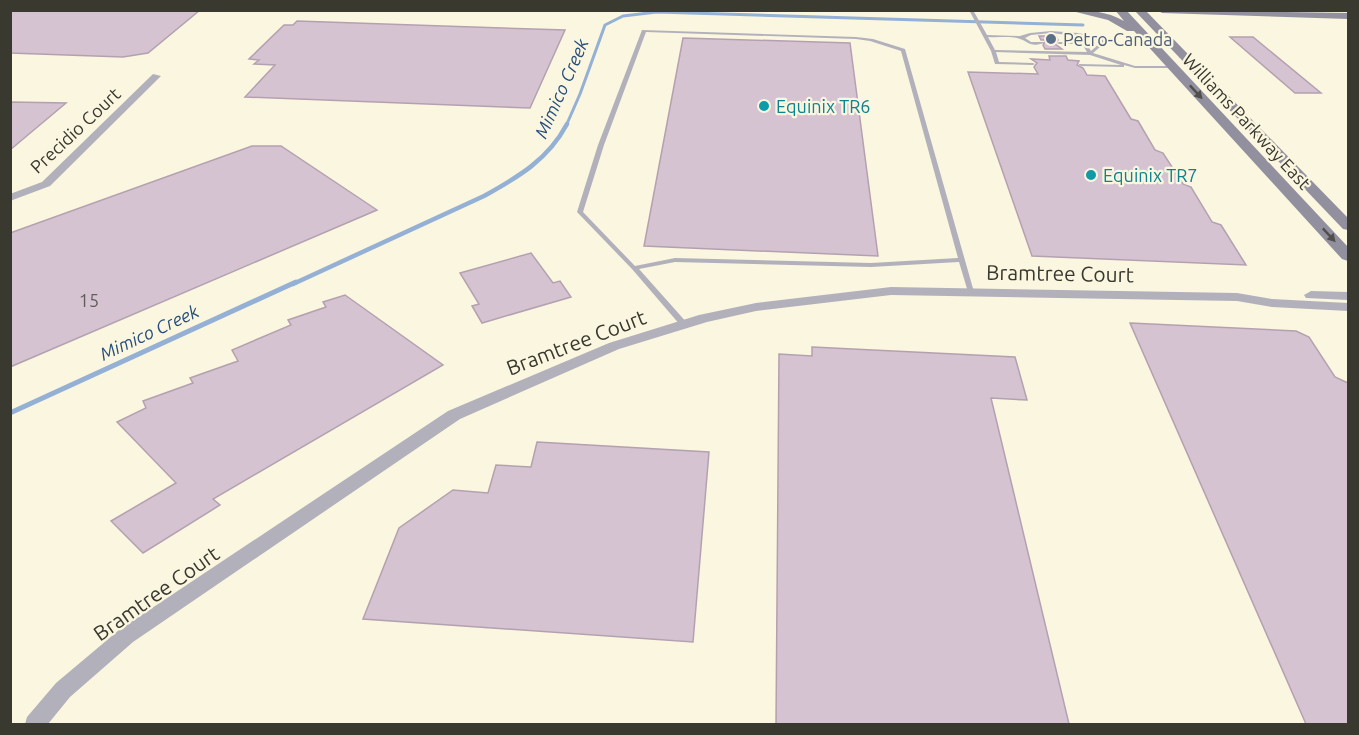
<svg xmlns="http://www.w3.org/2000/svg" width="1359" height="735" font-family="Ubuntu,sans-serif">
<style>
.lines{fill:none;stroke-linecap:round;stroke-linejoin:round}
.stream-far2{stroke:#94b0d5;stroke-width:3}
.stream-far1{stroke:#94b0d5;stroke-width:4.5}
.stream{stroke:#94b0d5;stroke-width:5}
.building{fill:#d6c3d2;stroke:#b4a1b0;stroke-width:1.5}
.lane{fill:#b2b1bb;fill-rule:evenodd}
.street{fill:#b2b1bb;fill-rule:evenodd}
.secondary{fill:#92909e;fill-rule:evenodd}
.oneway{fill:#504f4c}
.service-dot{fill:#5c6f8a;stroke:#faf6e0;stroke-width:2}
.culture-dot{fill:#0f9aa8;stroke:#faf6e0;stroke-width:2}
.labels{text-anchor:middle;dominant-baseline:central;stroke-width:4.5;stroke-linejoin:round;paint-order:stroke}
.far-service-label{font-size:18px;fill:#4e5e75;stroke:#faf6e0;text-anchor:start}
.far-water-label{font-size:18px;font-style:italic;fill:#264d7c;stroke:#faf6e0}
.far-culture-label{font-size:18px;fill:#0d838f;stroke:#faf6e0;text-anchor:start}
.far-street-label{font-size:18px;fill:#3a3930;stroke:#faf6e0}
.number-label{font-size:18px;fill:#615c58}
.street-label{font-size:21px;fill:#3a3930;stroke:#faf6e0}
</style>
<rect width="100%" height="100%" fill="#faf6e0"/>
<g class="lines">
<!-- stream-far2 -->
<path class="stream-far2" d="M566,126L580,94L605,25L623,16L657,12L1083,25"/>
<!-- stream-far1 -->
<path class="stream-far1" d="M293,284L484,196C518,177 548,160 567,124"/>
<!-- stream -->
<path class="stream" d="M10,413L296,282"/>
</g>
<!-- building -->
<g class="building">
<path d="M10,10H200L148,53L123,57L10,53Z"/>
<path d="M297,21L443,26L565,30L530,108L245,97L275,65L254,64L259,60L249,59L284,25H293Z"/>
<path d="M1039,36H1056L1058,40L1055,44L1062,49H1045L1043,45L1046,40H1041Z"/>
<path d="M1230,37H1253L1321,93H1295Z"/>
<path d="M683,38L850,43L878,256L644,246Z"/>
<path d="M1049,56H1066L1068,60L1079,61L1077,65L1083,68L1087,75L1105,76L1131,119L1138,121L1155,150L1163,153L1183,184L1191,187L1212,222L1221,225L1246,265L1032,256L968,72L1038,74L1034,67L1037,63L1031,59L1050,60Z"/>
<path d="M10,102L66,103L10,150Z"/>
<path d="M252,146H281L377,210L10,367V233Z"/>
<path d="M531,253L553,283L560,281L571,297L482,323L472,306L479,304L460,273Z"/>
<path d="M345,295L443,365L213,499L220,505L143,553L111,521L176,483L117,422L146,408L143,401L193,383L190,378L238,361L232,350L291,325L288,320L326,307L323,302Z"/>
<path d="M1130,323L1296,331L1309,337L1335,377L1348,383V724H1306Z"/>
<path d="M812,347L1015,357L1027,400L991,398L1069,724H776L779,354L812,356Z"/>
<path d="M537,442L709,452L693,642L363,619L399,528L453,490L488,493L496,465L531,467Z"/>
</g>
<g class="lines">
<!-- lane -->
<g class="lane">
<path d="M969,10H973L987,35L1020,36L1030,33L1051,31L1078,33L1107,39V41L1093,53L1135,66H1172L1174,67L1172,68H1135L1124,65V67H1122L1081,66L1079,65V64L1121,65L1090,55L996,52L999,62L1033,63L1035,64L1033,65L995,64L991,51ZM1051,33L1077,36L1080,42H1059L1057,43L1059,44H1082L1087,52L995,50L988,37C997,38 1008,36 1017,38C1029,41 1029,48 1044,43V42H1031L1025,38L1031,35ZM1082,37L1102,41L1091,51Z"/>
<path d="M642,30L856,37L873,39L905,49L974,292L973,293L971,294L968,292L959,262L871,267L675,262L639,269L688,324L687,326H681L632,269L577,212L598,145ZM646,32L856,39L870,41L901,51L958,258L871,263L675,258L635,266L583,212L604,145Z"/>
</g>
<!-- street -->
<g class="street">
<path d="M153,74L161,76L50,186L10,201V194L42,182Z"/>
<path d="M891,287L1237,293L1272,299L1348,303V311L1272,307L1237,301L891,295L756,311L707,322L619,349L460,419L133,642L70,697L48,724H25L27,717L56,683L119,630L448,411L609,343L699,315L756,303Z"/>
<path d="M1311,291L1348,292V300L1306,298L1304,295Z"/>
</g>
<!-- secondary -->
<g class="secondary">
<path d="M1068,10C1088,10 1107,11 1124,21L1115,10H1126L1348,247V261L1342,259L1134,31H1127L1108,20Z"/>
<path d="M1134,10H1145L1348,218V230L1343,229Z"/>
<path d="M1157,10L1348,13V19L1162,13Z"/>
</g>
</g>
<!-- one-way arrows -->
<defs><path id="oneway-solid" d="M-6-.8H1V-3.2L6.5 0L1 3.2V.8H-6Z" transform="scale(1.5)"/></defs>
<g class="oneway">
<use href="#oneway-solid" transform="translate(1196 92) rotate(47)"/>
<use href="#oneway-solid" transform="translate(1329 235) rotate(47)"/>
</g>
<!-- markers -->
<circle class="service-dot" cx="1051" cy="39" r="6"/>
<g class="culture-dot">
<circle cx="764" cy="106" r="6"/>
<circle cx="1091" cy="175" r="6"/>
</g>
<g class="labels">
<!-- far-service labels -->
<g class="far-service-label">
<text x="1063" y="39">Petro-Canada</text>
</g>
<!-- far-water labels -->
<g class="far-water-label">
<text transform="translate(561 88) rotate(-66)">Mimico Creek</text>
<text transform="translate(149 332) rotate(-25)">Mimico Creek</text>
</g>
<!-- far-culture labels -->
<g class="far-culture-label">
<text x="776" y="106">Equinix TR6</text>
<text x="1103" y="175">Equinix TR7</text>
</g>
<!-- far-street labels -->
<g class="far-street-label">
<text transform="translate(1247 121) rotate(47)">Williams Parkway East</text>
<text transform="translate(75 130) rotate(-43)">Precidio Court</text>
</g>
<!-- number labels -->
<g class="number-label">
<text x="89" y="300">15</text>
</g>
<!-- street labels -->
<g class="street-label">
<text transform="translate(1060 273) rotate(1)">Bramtree Court</text>
<text transform="translate(576 342) rotate(-21)">Bramtree Court</text>
<text transform="translate(156 593) rotate(-35)">Bramtree Court</text>
</g>
</g>
<!-- border -->
<rect width="1359" height="735" fill="none" stroke="#3a3930" stroke-width="24"/>
</svg>
